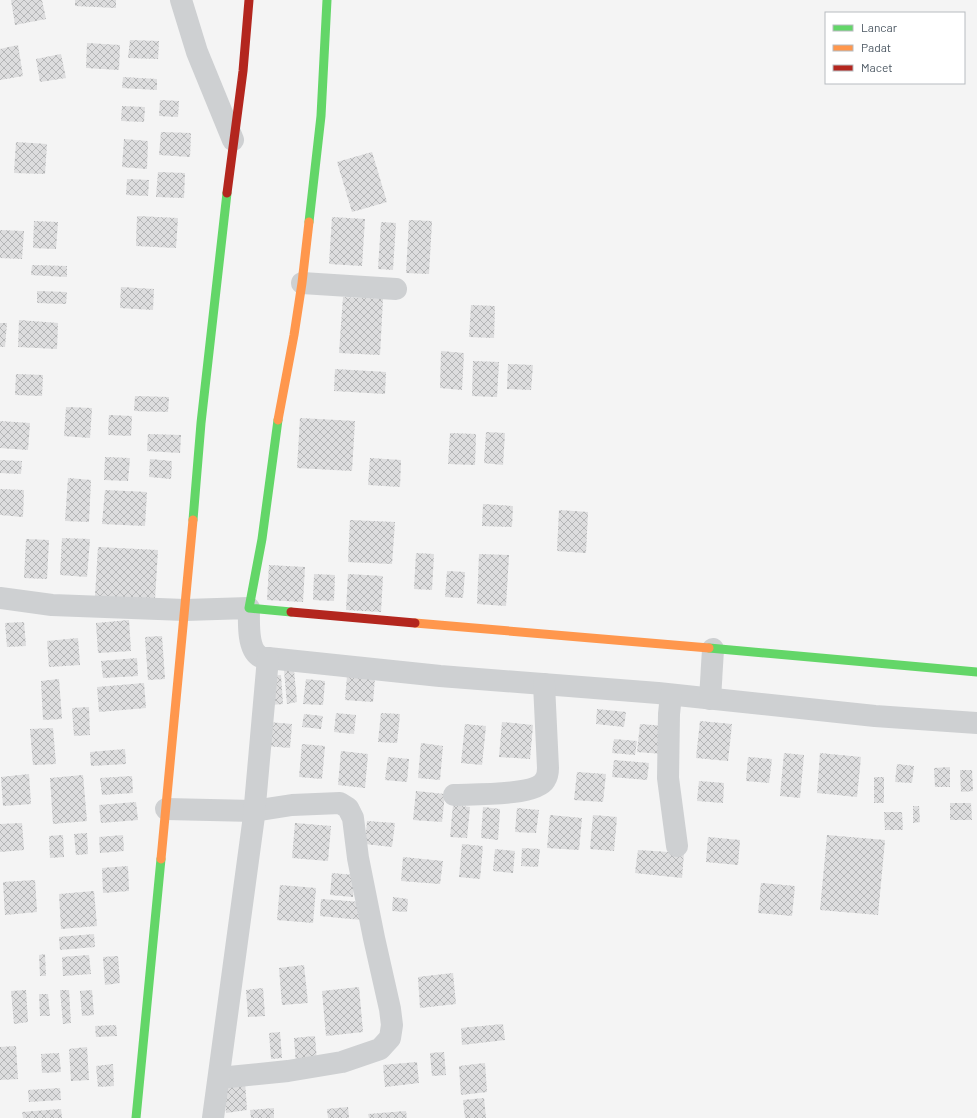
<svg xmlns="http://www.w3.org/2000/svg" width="977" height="1118" font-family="Barlow,sans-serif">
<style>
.building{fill:url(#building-cross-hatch)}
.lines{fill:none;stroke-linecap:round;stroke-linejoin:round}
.street{stroke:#ced0d2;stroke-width:22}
.fast{stroke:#63d668;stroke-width:9}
.slow{stroke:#ff974d;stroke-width:9}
.jam{stroke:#b3261e;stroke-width:9}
</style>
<defs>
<pattern id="building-cross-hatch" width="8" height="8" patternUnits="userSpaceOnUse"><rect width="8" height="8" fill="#ddddde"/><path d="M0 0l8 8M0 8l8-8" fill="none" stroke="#b5b6b7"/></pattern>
</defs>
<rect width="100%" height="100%" fill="#f4f4f4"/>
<!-- building -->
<g class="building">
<path d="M11,0H42L46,19L15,25Z"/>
<path d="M75,0H116V8L75,6Z"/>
<path d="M130,40L159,41L158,59L128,58Z"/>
<path d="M87,43L120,45L119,70L86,68Z"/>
<path d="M18,45L23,76L0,80V49Z"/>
<path d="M61,54L66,78L40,82L36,59Z"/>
<path d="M123,77L157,79V90L122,88Z"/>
<path d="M160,100L179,101L178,117L159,116Z"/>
<path d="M122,106L145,107L144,122L121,121Z"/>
<path d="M161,132L191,133L190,157L159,155Z"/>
<path d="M124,139L148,141L147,169L122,167Z"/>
<path d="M16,142L47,144L45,174L14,173Z"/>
<path d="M372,152L387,202L352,212L337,162Z"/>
<path d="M158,172L185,173L184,198L156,197Z"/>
<path d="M127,179L149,180L148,196L126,195Z"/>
<path d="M137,216L178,218L176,248L136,246Z"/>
<path d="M332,217L365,219L362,266L329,264Z"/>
<path d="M409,220L432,221L429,274L406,273Z"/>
<path d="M34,221L58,222L56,249L33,248Z"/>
<path d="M381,222L396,223L393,270L378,269Z"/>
<path d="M0,230L24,231L22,259L0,258Z"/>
<path d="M32,265L67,266V277L31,275Z"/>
<path d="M121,287L154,289L153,310L120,308Z"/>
<path d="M37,291L67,292L66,304L37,303Z"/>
<path d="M343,297L383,299L380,355L339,353Z"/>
<path d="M471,305L495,306L494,338L469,337Z"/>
<path d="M19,320L58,323L57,349L18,347Z"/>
<path d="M0,323H7L5,347H0Z"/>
<path d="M441,351L464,353L462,390L440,388Z"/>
<path d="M473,361L499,362L497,397L472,396Z"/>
<path d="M508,364L533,365L531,390L507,389Z"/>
<path d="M335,369L386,372L385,394L334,391Z"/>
<path d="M16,374L43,375L42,396L15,395Z"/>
<path d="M135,396L169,397L168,412L134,411Z"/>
<path d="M66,407L92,408L90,438L64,436Z"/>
<path d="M109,415L132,416L131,436L108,435Z"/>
<path d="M300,418L355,421L352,471L297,468Z"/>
<path d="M0,421L30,423L28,450L0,448Z"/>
<path d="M486,432L505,433L503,465L484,463Z"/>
<path d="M450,433L476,434L475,465L448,464Z"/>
<path d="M148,434L181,435L180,453L147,451Z"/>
<path d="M105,457L130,458L128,481L104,480Z"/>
<path d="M370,458L401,460L400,487L368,485Z"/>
<path d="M150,459L172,461L171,479L149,477Z"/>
<path d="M0,460L22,461L21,474L0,473Z"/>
<path d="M68,478L91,480L89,522L65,521Z"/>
<path d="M0,489L24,490L23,517L0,515Z"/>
<path d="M105,490L147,492L145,526L102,524Z"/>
<path d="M483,504L513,506L512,527L482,526Z"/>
<path d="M559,510L588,512L586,553L557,551Z"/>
<path d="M350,520L395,522L392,564L348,562Z"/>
<path d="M62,538L90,539L87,577L60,575Z"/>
<path d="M26,539L49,540L47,579L24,578Z"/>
<path d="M98,547L158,550L155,599L95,596Z"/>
<path d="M416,553L434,554L432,590L414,589Z"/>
<path d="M479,554L509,555L506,606L477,604Z"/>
<path d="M269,565L305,567L303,602L267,600Z"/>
<path d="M447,571L465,572L463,598L445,597Z"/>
<path d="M314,574L335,575L334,601L313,600Z"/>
<path d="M348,574L383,576L381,612L346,610Z"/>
<path d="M129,620L131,651L98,653L96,623Z"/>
<path d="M24,622L26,646L7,647L5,623Z"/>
<path d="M162,636L165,679L148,680L145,637Z"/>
<path d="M78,638L80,665L49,667L47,641Z"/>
<path d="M137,658L138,676L103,678L101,661Z"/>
<path d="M284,670H294L297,702L287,704Z"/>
<path d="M281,675L283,704L271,705L268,676Z"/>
<path d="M347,676L375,678L373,702L345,700Z"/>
<path d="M59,679L62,719L43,720L41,681Z"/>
<path d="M306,679L325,681L323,705L303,704Z"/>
<path d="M144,683L146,708L99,712L97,687Z"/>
<path d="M89,707L90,735L74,736L72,708Z"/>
<path d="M597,709L626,712L624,727L596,724Z"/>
<path d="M336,713L356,715L354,734L334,732Z"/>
<path d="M381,713L400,714L397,743L378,742Z"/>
<path d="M304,714L323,716L321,729L302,727Z"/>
<path d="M700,721L732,724L728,761L696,758Z"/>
<path d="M268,722L292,724L290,748L266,746Z"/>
<path d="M502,722L533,725L530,759L499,757Z"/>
<path d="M465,724L486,726L482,765L461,763Z"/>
<path d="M640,724L666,726L663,754L637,752Z"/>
<path d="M53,728L56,764L33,765L30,729Z"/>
<path d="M614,739L637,741L635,755L612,753Z"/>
<path d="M421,743L443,746L440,780L418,778Z"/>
<path d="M302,744L325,746L322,779L299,777Z"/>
<path d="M125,749L126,764L91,766L90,752Z"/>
<path d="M341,751L368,754L365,788L338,785Z"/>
<path d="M784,753L804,755L800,798L780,796Z"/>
<path d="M820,753L861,757L857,797L817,793Z"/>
<path d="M388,757L409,759L407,782L385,780Z"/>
<path d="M748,757L772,759L769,783L746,781Z"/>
<path d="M614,760L649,763L647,780L612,777Z"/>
<path d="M897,764L914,766L912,783L895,782Z"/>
<path d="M950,767V787H935L934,768Z"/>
<path d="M960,770H972L973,791L961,792Z"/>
<path d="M577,772L606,774L603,802L574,800Z"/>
<path d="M29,774L31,804L3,806L1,777Z"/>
<path d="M83,775L87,821L53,824L50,778Z"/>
<path d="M132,776L133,793L102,795L100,778Z"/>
<rect x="874" y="777" width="10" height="26"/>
<path d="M699,781L724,783L723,803L697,801Z"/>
<path d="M416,791L445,794L442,822L413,820Z"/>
<path d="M136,802L138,820L101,823L99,805Z"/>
<path d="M950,803H971L972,820H950Z"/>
<path d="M453,805L470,807L467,838L450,837Z"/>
<path d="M913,806H919L920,822L913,823Z"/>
<path d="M483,807L500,809L498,840L481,838Z"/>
<path d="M517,808L539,810L536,833L515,832Z"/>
<path d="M884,812H902L903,830H885Z"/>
<path d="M550,815L582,818L579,850L547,848Z"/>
<path d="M593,815L617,817L614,851L590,849Z"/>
<path d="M367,821L395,823L392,847L365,844Z"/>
<path d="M22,823L24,850L0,852V824Z"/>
<path d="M295,823L331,826L328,861L292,858Z"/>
<path d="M87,833L88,854L76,855L74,834Z"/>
<path d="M63,835L64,857L50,858L49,836Z"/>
<path d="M123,835L124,851L100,853L99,837Z"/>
<path d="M827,835L885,840L878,915L820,910Z"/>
<path d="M708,837L740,840L738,865L706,862Z"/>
<path d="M462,844L483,846L480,879L459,877Z"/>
<path d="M522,848L540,849L538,867L521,866Z"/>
<path d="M495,849L515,851L513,873L493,871Z"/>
<path d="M638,850L684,853L682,878L635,873Z"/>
<path d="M403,857L443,861L440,884L401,881Z"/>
<path d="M128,866L129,891L103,893L102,868Z"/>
<path d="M332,873L355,875L353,897L330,895Z"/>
<path d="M35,880L37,912L5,915L3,882Z"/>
<path d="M761,883L795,886L792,916L758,913Z"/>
<path d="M280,885L316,888L313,923L277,920Z"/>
<path d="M94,891L97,926L61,929L59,894Z"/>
<path d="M393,897L408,899L407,912L392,911Z"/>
<path d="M321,899L362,902L361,920L320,916Z"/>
<path d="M94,934L95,947L60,950L59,937Z"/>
<path d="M45,954L46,976H40L39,955Z"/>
<path d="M89,955L91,974L63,976L62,957Z"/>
<path d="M118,956L120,983L105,985L103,957Z"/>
<path d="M304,965L308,1003L282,1005L279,968Z"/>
<path d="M453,973L456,1004L420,1008L418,977Z"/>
<path d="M359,987L363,1032L326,1036L322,991Z"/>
<path d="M263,988L265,1016L248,1017L246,990Z"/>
<path d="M26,990L28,1022L14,1024L11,991Z"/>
<path d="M60,990H69L71,1023L63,1024Z"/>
<path d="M92,990L94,1015L82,1016L80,991Z"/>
<path d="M39,994H48L50,1016H40Z"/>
<path d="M503,1024L505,1040L462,1045L461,1028Z"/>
<path d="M116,1025L117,1036L96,1037L95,1026Z"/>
<path d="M280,1032L282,1058L271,1059L269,1033Z"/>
<path d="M315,1036L317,1062L296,1064L294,1038Z"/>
<path d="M16,1046L18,1079L0,1080V1047Z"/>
<path d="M87,1047L89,1080L71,1081L69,1049Z"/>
<path d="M444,1052L446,1075L432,1076L430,1053Z"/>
<path d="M59,1053L61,1072L42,1073L41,1054Z"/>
<path d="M417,1062L419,1083L385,1087L383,1065Z"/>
<path d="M485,1063L487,1092L461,1095L459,1066Z"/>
<path d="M113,1064L114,1086L98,1087L96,1066Z"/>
<path d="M245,1081L247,1110L226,1113L223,1083Z"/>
<path d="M60,1088L61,1100L29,1102L28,1090Z"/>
<path d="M484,1098L486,1118H465L463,1100Z"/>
<path d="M348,1107L349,1118H328L327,1109Z"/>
<path d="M274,1108V1118H251L250,1110Z"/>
<path d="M61,1109L62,1118H23L22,1112Z"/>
<path d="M406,1111L407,1118H369L368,1114Z"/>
</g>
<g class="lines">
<!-- street -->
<g class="street">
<path d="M181,0L197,52L233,140"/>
<path d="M302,283L396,289"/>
<path d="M0,598L52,605L185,610L249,608C249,620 247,648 259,656C261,658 265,658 268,658L440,676L658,693L875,716L977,723"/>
<path d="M671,695L669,714L668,778L677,846"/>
<path d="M710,699L713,649"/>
<path d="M454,795C472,794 536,796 545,780C547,777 548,771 548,768L544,684"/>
<path d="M166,809L254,811L292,805L340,803L348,808L353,818L358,858L374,938L390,1009L392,1025L390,1038L380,1049L342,1062L288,1071L219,1078"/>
<path d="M213,1118L254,816L268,658"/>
</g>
<!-- fast -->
<g class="fast">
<path d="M309,222L321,116L327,0"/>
<path d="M278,420L262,539L249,608L291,612"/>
<path d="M193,520L201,423L227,193"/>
<path d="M709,648L977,672"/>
<path d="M136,1118L161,859"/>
</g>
<!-- slow -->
<g class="slow">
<path d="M278,420L294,335L302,283L309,222"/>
<path d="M415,623L709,648"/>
<path d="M161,859L193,520"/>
</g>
<!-- jam -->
<g class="jam">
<path d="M227,193L243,71L249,0"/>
<path d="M291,612L415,623"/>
</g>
</g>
<!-- legend -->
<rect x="825" y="12" width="140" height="72" fill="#ffffff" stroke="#b7bbc0"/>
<rect x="833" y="25" width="20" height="6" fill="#63d668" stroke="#b7bbc0"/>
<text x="861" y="32" font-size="12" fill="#4a5661">Lancar</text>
<rect x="833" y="45" width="20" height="6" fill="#ff974d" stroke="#b7bbc0"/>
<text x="861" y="52" font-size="12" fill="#4a5661">Padat</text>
<rect x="833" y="65" width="20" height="6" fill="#b3261e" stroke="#b7bbc0"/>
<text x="861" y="72" font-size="12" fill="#4a5661">Macet</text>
</svg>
